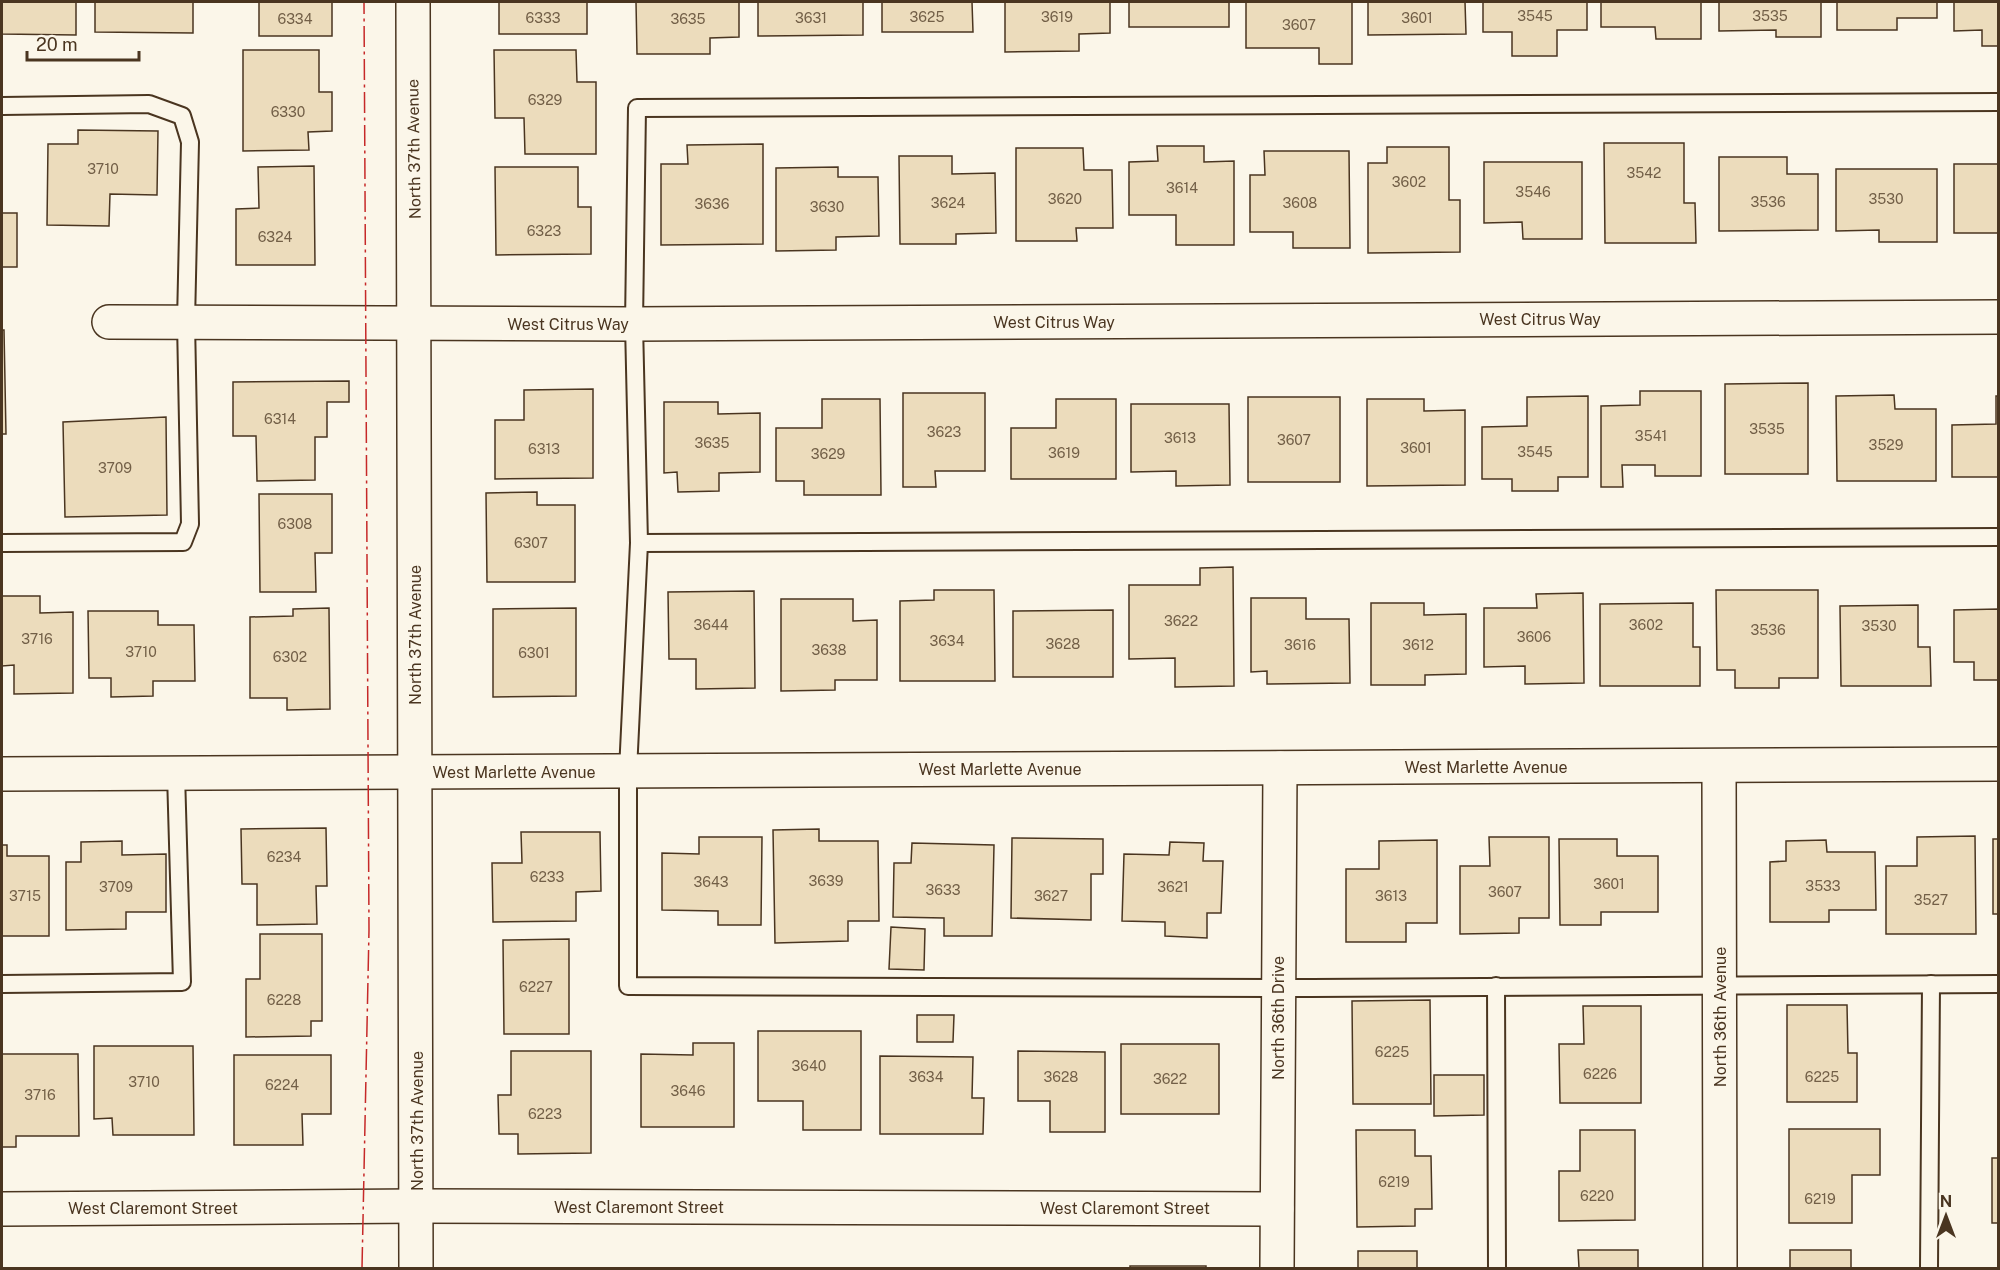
<svg xmlns="http://www.w3.org/2000/svg" width="2000" height="1270" font-family="'Public Sans',sans-serif">
<style>
.building{fill:#ecdcbc;stroke:#4a3520;stroke-width:1.5}
.lines{fill:none;stroke-linecap:round;stroke-linejoin:round}
.lane-casing{stroke:#4a3520;stroke-width:20}
.street-casing{stroke:#4a3520;stroke-width:36}
.lane{stroke:#fbf6e9;stroke-width:16}
.street{stroke:#fbf6e9;stroke-width:33}
.power{stroke:#c62828;stroke-width:1.5;stroke-dasharray:21 4.5 3 4.5;stroke-linecap:butt}
.labels{text-anchor:middle;dominant-baseline:central;stroke-width:4.5;stroke-linejoin:round;paint-order:stroke}
.number-label{font-size:14px;fill:#725f47}
.street-label{font-size:16px;fill:#4a3520;stroke:#fbf6e9}
</style>
<rect width="100%" height="100%" fill="#fbf6e9"/>
<!-- building -->
<g class="building">
<path d="M2,2H76V35L2,34Z"/>
<path d="M95,2H193V33L95,32Z"/>
<rect x="259" y="2" width="73" height="34"/>
<rect x="499" y="2" width="88" height="32"/>
<path d="M636,2H739V37L710,38V54H637Z"/>
<path d="M758,2H863V35L758,36Z"/>
<path d="M882,2H972L973,32H882Z"/>
<path d="M1005,2H1110V33L1079,34V51L1005,52Z"/>
<rect x="1129" y="2" width="100" height="25"/>
<path d="M1246,2H1352V64H1319V48H1246Z"/>
<path d="M1368,2H1465L1466,34L1368,35Z"/>
<path d="M1483,2H1587V30H1557V56H1512V32H1483Z"/>
<path d="M1601,2H1701V39H1656L1655,27H1601Z"/>
<path d="M1719,2H1821V37H1776V30L1719,31Z"/>
<path d="M1837,2H1937V18H1897V30H1837Z"/>
<path d="M1954,2H1998V46H1982V30L1954,31Z"/>
<path d="M243,50H319V92H332V131L308,132L309,150L243,151Z"/>
<path d="M494,50H576L577,82H596V154H525L524,118H495Z"/>
<path d="M78,130L158,131L157,195L110,194L109,226L47,225L48,144H78Z"/>
<path d="M1604,143H1684V203H1695L1696,243H1605Z"/>
<path d="M763,144V244L661,245V164H688L687,145Z"/>
<path d="M1157,146H1204V162L1234,161V245H1176V215H1129V162L1158,161Z"/>
<path d="M1387,147H1449V200H1460V252L1368,253V163H1387Z"/>
<path d="M1016,148H1083L1084,170H1112L1113,228H1076L1077,241H1016Z"/>
<path d="M1264,151H1349L1350,248H1293V232H1250V175H1265Z"/>
<path d="M899,156H952V174L995,173L996,233L956,234V244H900Z"/>
<path d="M1719,157H1787V174H1818V230L1719,231Z"/>
<path d="M1484,162H1582V239H1523L1522,222L1484,223Z"/>
<rect x="1954" y="164" width="44" height="69"/>
<path d="M314,166L315,265H236V209L259,208L258,167Z"/>
<path d="M495,167H578V207H591V254L496,255Z"/>
<path d="M838,167V177H878L879,236L836,237V250L776,251V168Z"/>
<path d="M1836,169H1937V242H1879V230L1836,231Z"/>
<rect x="2" y="213" width="15" height="54"/>
<path d="M2,330H4L6,434H2Z"/>
<path d="M349,381V402H327V437H315V480L257,481L256,436H233V382Z"/>
<path d="M1808,383V474H1725V384Z"/>
<path d="M593,389V478L495,479V420H524V390Z"/>
<path d="M1640,391H1701V476H1655V465H1622L1623,487H1601V406L1640,405Z"/>
<path d="M903,393H985V471H935L936,487H903Z"/>
<path d="M1894,395L1895,409H1936V481H1837L1836,396Z"/>
<path d="M1588,396V477H1558V491H1512V479H1482V427L1527,426V397Z"/>
<path d="M1996,396H1998V477H1952V425L1996,424Z"/>
<rect x="1248" y="397" width="92" height="85"/>
<path d="M822,399H880L881,495H804V481H776V428H822Z"/>
<path d="M1056,399H1116V479H1011V428H1056Z"/>
<path d="M1367,399H1424V411L1465,410V485L1367,486Z"/>
<path d="M664,402H718V414L760,413V472L719,473V491L678,492L677,472L664,473Z"/>
<path d="M1131,404H1229L1230,485L1176,486V471L1131,472Z"/>
<path d="M166,417L167,515L65,517L63,422Z"/>
<path d="M537,492V505H575V582H487L486,493Z"/>
<path d="M259,494H332V553H315L316,592H260Z"/>
<path d="M1233,567L1234,686L1175,687V658L1129,659V585H1200V568Z"/>
<path d="M934,590H994L995,681H900V601L934,600Z"/>
<path d="M1716,590H1818V678H1779V688H1735V670H1717Z"/>
<path d="M754,591L755,688L696,689V659H669L668,592Z"/>
<path d="M1583,593L1584,683L1525,684V666L1484,667V608H1537L1536,594Z"/>
<path d="M2,596H40V613L73,612V693L14,694V665L2,666Z"/>
<path d="M1251,598H1306V619H1349L1350,683L1267,684V671L1251,672Z"/>
<path d="M781,599H853V621L877,620V680H835V690L781,691Z"/>
<path d="M1371,603H1424V615L1466,614V674L1425,675V685H1371Z"/>
<path d="M1693,603V647H1700V686H1600V604Z"/>
<path d="M1918,605V647H1930L1931,686H1841L1840,606Z"/>
<path d="M329,608L330,709L287,710V698H250V617L293,616V609Z"/>
<path d="M576,608V696L493,697V609Z"/>
<path d="M1998,609V680H1974V662H1954V610Z"/>
<path d="M1113,610V677H1013V611Z"/>
<path d="M88,611H158V625H194L195,681H153V696L111,697V678H89Z"/>
<path d="M326,828L327,886H316L317,924L257,925V884H242L241,829Z"/>
<path d="M819,829V841H878L879,921H848V941L775,943L773,830Z"/>
<path d="M521,832H600L601,891L576,892V921L493,922L492,863H522Z"/>
<path d="M1975,836L1976,934H1886V866H1917V837Z"/>
<path d="M699,837H762L761,925H718V911L662,910V853L699,854Z"/>
<path d="M1489,837H1549V918H1519V933L1460,934V866H1490Z"/>
<path d="M1012,838L1103,839V874H1091V920L1011,918Z"/>
<path d="M1559,839H1617V856H1658V912H1601V925H1560Z"/>
<rect x="1993" y="839" width="5" height="75"/>
<path d="M1437,840V923H1406V942H1346V869H1379V841Z"/>
<path d="M1826,840L1827,852H1875L1876,910H1829V922H1770V862L1786,861V841Z"/>
<path d="M122,841V855L166,854V912H126V929L66,930V862H81V842Z"/>
<path d="M1170,842L1204,843L1203,861H1223L1221,913H1207V938L1165,936V922L1122,921L1124,854L1169,855Z"/>
<path d="M912,843L994,845L992,936H944V918L893,917L894,863H911Z"/>
<path d="M2,845H7V856H49V936H2Z"/>
<path d="M891,927L925,929L924,970L889,969Z"/>
<path d="M260,934H322V1021H311V1036L246,1037V979H260Z"/>
<path d="M569,939V1034H504L503,940Z"/>
<path d="M1430,1000L1431,1104H1353L1352,1001Z"/>
<path d="M1787,1005H1847L1848,1053H1857V1102H1787Z"/>
<path d="M1583,1006H1641V1103H1560L1559,1044H1584Z"/>
<path d="M917,1015H954L953,1042H917Z"/>
<path d="M758,1031H861V1130H803V1101H758Z"/>
<path d="M693,1043H734V1127H641V1054L693,1055Z"/>
<rect x="1121" y="1044" width="98" height="70"/>
<path d="M94,1046H193L194,1135H113L112,1118L94,1119Z"/>
<path d="M511,1051H591V1153L518,1154V1134H499L498,1095H511Z"/>
<path d="M1018,1051L1105,1052V1132H1050V1101H1018Z"/>
<path d="M2,1054H78L79,1136H16V1147H2Z"/>
<path d="M234,1055H331V1114H302L303,1145H234Z"/>
<path d="M880,1056L973,1057L972,1098H984L983,1134H880Z"/>
<path d="M1434,1075H1484V1115L1434,1116Z"/>
<path d="M1789,1129H1880V1175H1852V1223H1789Z"/>
<path d="M1356,1130H1415V1156H1431L1432,1209H1415V1226L1357,1227Z"/>
<path d="M1580,1130H1635V1220L1559,1221V1171H1580Z"/>
<rect x="1992" y="1158" width="6" height="65"/>
<path d="M1578,1250H1638V1268H1579Z"/>
<rect x="1790" y="1250" width="61" height="18"/>
<rect x="1358" y="1251" width="59" height="17"/>
<rect x="1130" y="1266" width="76" height="2"/>
</g>
<g class="lines">
<!-- lane casing -->
<g class="lane-casing">
<g id="lane">
<path d="M1998,102L637,108L634,324L639,543L628,771V986L1312,988L1998,984"/>
<path d="M2,106L149,104L182,116L190,142L186,322L190,524L183,542L2,543"/>
<path d="M639,543L1998,537"/>
<path d="M2,984L182,982L176,774"/>
<path d="M1496,986L1497,1268"/>
<path d="M1929,1268L1931,984"/>
</g>
</g>
<!-- street casing -->
<g class="street-casing">
<g id="street">
<path d="M413,2L416,1268"/>
<path d="M109,322L634,324L1998,317"/>
<path d="M1719,766L1720,1268"/>
<path d="M2,774L1998,764"/>
<path d="M2,1209L417,1206L1277,1209"/>
<path d="M1277,1268L1280,768"/>
</g>
</g>
<!-- lane -->
<use href="#lane" class="lane"/>
<!-- street -->
<use href="#street" class="street"/>
<!-- power -->
<path class="power" d="M362,1268L369,930L364,2"/>
</g>
<g class="labels">
<!-- number labels -->
<g class="number-label">
<text x="1535" y="16">3545</text>
<text x="1770" y="16">3535</text>
<text x="927" y="17">3625</text>
<text x="1057" y="17">3619</text>
<text x="543" y="18">6333</text>
<text x="811" y="18">3631</text>
<text x="1417" y="18">3601</text>
<text x="295" y="19">6334</text>
<text x="688" y="19">3635</text>
<text x="1299" y="25">3607</text>
<text x="545" y="100">6329</text>
<text x="288" y="112">6330</text>
<text x="103" y="169">3710</text>
<text x="1644" y="173">3542</text>
<text x="1409" y="182">3602</text>
<text x="1182" y="188">3614</text>
<text x="1533" y="192">3546</text>
<text x="1065" y="199">3620</text>
<text x="1886" y="199">3530</text>
<text x="1768" y="202">3536</text>
<text x="948" y="203">3624</text>
<text x="1300" y="203">3608</text>
<text x="712" y="204">3636</text>
<text x="827" y="207">3630</text>
<text x="544" y="231">6323</text>
<text x="275" y="237">6324</text>
<text x="280" y="419">6314</text>
<text x="1767" y="429">3535</text>
<text x="944" y="432">3623</text>
<text x="1651" y="436">3541</text>
<text x="1180" y="438">3613</text>
<text x="1294" y="440">3607</text>
<text x="712" y="443">3635</text>
<text x="1886" y="445">3529</text>
<text x="1416" y="448">3601</text>
<text x="544" y="449">6313</text>
<text x="1535" y="452">3545</text>
<text x="1064" y="453">3619</text>
<text x="828" y="454">3629</text>
<text x="115" y="468">3709</text>
<text x="295" y="524">6308</text>
<text x="531" y="543">6307</text>
<text x="1181" y="621">3622</text>
<text x="711" y="625">3644</text>
<text x="1646" y="625">3602</text>
<text x="1879" y="626">3530</text>
<text x="1768" y="630">3536</text>
<text x="1534" y="637">3606</text>
<text x="37" y="639">3716</text>
<text x="947" y="641">3634</text>
<text x="1063" y="644">3628</text>
<text x="1300" y="645">3616</text>
<text x="1418" y="645">3612</text>
<text x="829" y="650">3638</text>
<text x="141" y="652">3710</text>
<text x="534" y="653">6301</text>
<text x="290" y="657">6302</text>
<text x="284" y="857">6234</text>
<text x="547" y="877">6233</text>
<text x="826" y="881">3639</text>
<text x="711" y="882">3643</text>
<text x="1609" y="884">3601</text>
<text x="1823" y="886">3533</text>
<text x="116" y="887">3709</text>
<text x="1173" y="887">3621</text>
<text x="943" y="890">3633</text>
<text x="1505" y="892">3607</text>
<text x="25" y="896">3715</text>
<text x="1051" y="896">3627</text>
<text x="1391" y="896">3613</text>
<text x="1931" y="900">3527</text>
<text x="536" y="987">6227</text>
<text x="284" y="1000">6228</text>
<text x="1392" y="1052">6225</text>
<text x="809" y="1066">3640</text>
<text x="1600" y="1074">6226</text>
<text x="926" y="1077">3634</text>
<text x="1061" y="1077">3628</text>
<text x="1822" y="1077">6225</text>
<text x="1170" y="1079">3622</text>
<text x="144" y="1082">3710</text>
<text x="282" y="1085">6224</text>
<text x="688" y="1091">3646</text>
<text x="40" y="1095">3716</text>
<text x="545" y="1114">6223</text>
<text x="1394" y="1182">6219</text>
<text x="1597" y="1196">6220</text>
<text x="1820" y="1199">6219</text>
</g>
<!-- street labels -->
<g class="street-label">
<text transform="translate(414 149) rotate(-91)">North 37th Avenue</text>
<text x="1540" y="319">West Citrus Way</text>
<text x="1054" y="322">West Citrus Way</text>
<text x="568" y="324">West Citrus Way</text>
<text transform="translate(415 635) rotate(-90)">North 37th Avenue</text>
<text x="1486" y="767">West Marlette Avenue</text>
<text x="1000" y="769">West Marlette Avenue</text>
<text x="514" y="772">West Marlette Avenue</text>
<text transform="translate(1720 1017) rotate(-90)">North 36th Avenue</text>
<text transform="translate(1278 1018) rotate(-90)">North 36th Drive</text>
<text transform="translate(417 1121) rotate(-90)">North 37th Avenue</text>
<text x="639" y="1207">West Claremont Street</text>
<text x="153" y="1208">West Claremont Street</text>
<text x="1125" y="1208">West Claremont Street</text>
</g>
</g>
<!-- border -->
<rect width="2000" height="1270" fill="none" stroke="#4a3520" stroke-width="6"/>
<!-- north arrow -->
<g transform="translate(1946 1216)" stroke="#fbf6e9" stroke-width="4.5" paint-order="stroke">
<path d="M0-4.5L10 22L0 15L-10 22Z" fill="#4a3520"/>
<text y="-9" font-size="16" font-weight="bold" text-anchor="middle" fill="#4a3520">N</text>
</g>
<!-- scale -->
<path d="M27 51v9h112v-9" fill="none" stroke="#4a3520" stroke-width="3"/>
<text x="36" y="51" font-size="18" fill="#4a3520" stroke="#fbf6e9" stroke-width="4.5" paint-order="stroke">20 m</text>
</svg>
